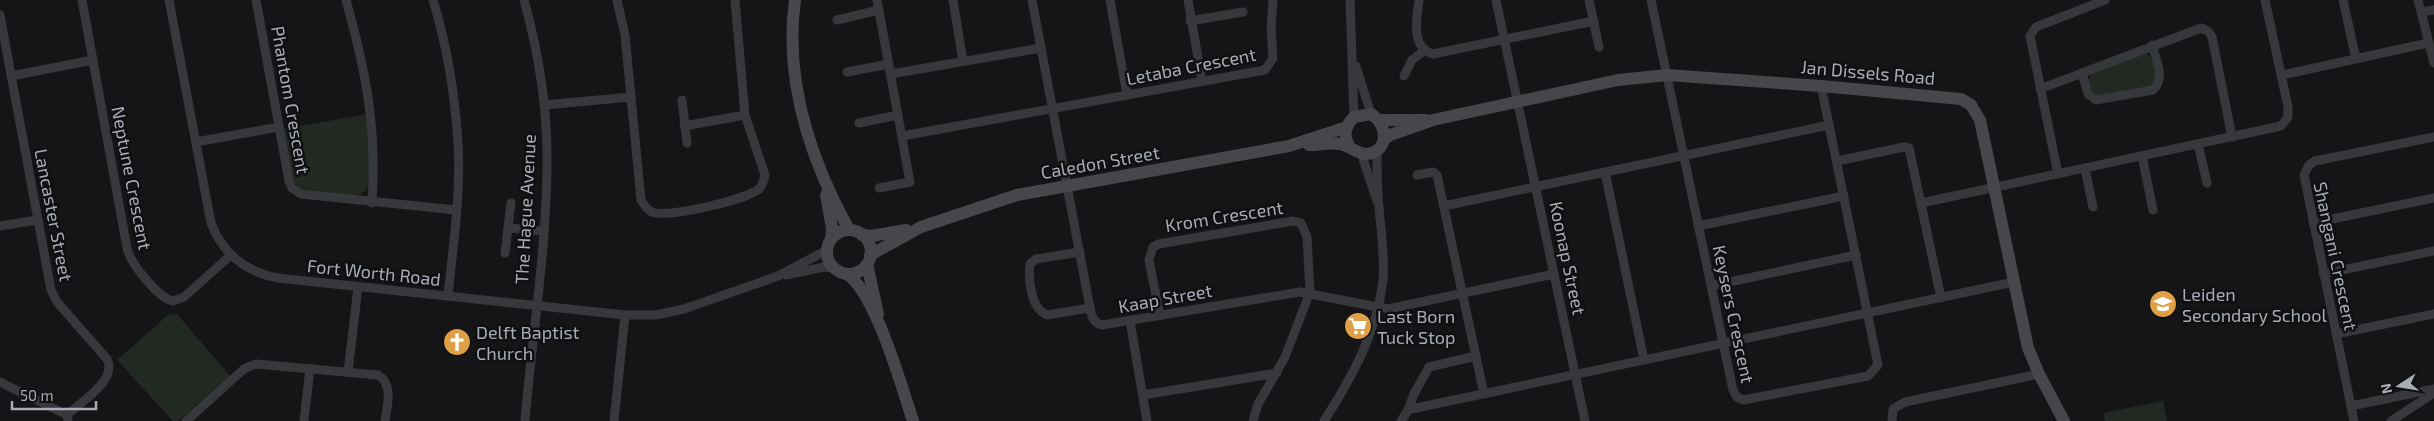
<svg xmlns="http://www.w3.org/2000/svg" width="2434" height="421" font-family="'Exo 2',sans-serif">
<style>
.green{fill:#222822}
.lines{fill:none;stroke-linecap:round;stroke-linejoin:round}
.street{stroke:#36383b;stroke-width:9}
.secondary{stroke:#45474b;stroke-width:12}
.labels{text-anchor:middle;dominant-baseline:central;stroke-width:5;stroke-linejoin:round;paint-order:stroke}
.street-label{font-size:18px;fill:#a8adb5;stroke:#101012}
.poi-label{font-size:18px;fill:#a8adb5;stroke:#101012;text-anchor:start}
</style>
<rect width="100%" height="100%" fill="#151517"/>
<!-- green -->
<g class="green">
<path d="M2145,53L2152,58L2157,77L2154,85L2101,98L2093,94L2088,80L2093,73Z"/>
<path d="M367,114L371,155L367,190L357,196L299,189L293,182L284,129Z"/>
<path d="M177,314L230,376L178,421H173L117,360L168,315Z"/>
<path d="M2163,401L2167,421H2105L2103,413Z"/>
</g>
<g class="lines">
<!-- street -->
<g class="street">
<path d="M82,0L127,248C130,263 158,298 173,301L184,297L231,255"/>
<path d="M169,0L211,223C223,254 246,272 278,278L625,315H656L684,309L778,276L827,250"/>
<path d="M256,0L289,181L292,188L301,194L456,210"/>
<path d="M346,0C366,72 377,127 372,203"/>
<path d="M433,0C447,46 455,95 458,143C461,194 453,246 448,296"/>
<path d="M524,0C539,54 548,112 547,168C546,253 532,337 525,421"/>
<path d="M617,0L625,35L641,200C644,205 647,210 652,212C670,218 744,200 759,189C763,185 764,180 765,175L745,115L735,0"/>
<path d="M877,0L910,182L879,188"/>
<path d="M953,0L963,61"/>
<path d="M1032,0L1090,308C1092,317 1093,323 1102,325L1300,292L1388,309L1554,274"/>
<path d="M1110,0L1127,95"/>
<path d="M1188,0L1202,81"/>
<path d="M1350,0L1354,117"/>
<path d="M1419,0C1417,18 1410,47 1433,54L1594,21"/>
<path d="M1496,0L1585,421"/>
<path d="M1589,0L1599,47"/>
<path d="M1651,0L1733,390L1737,397L1743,400L1868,376L1878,365L1821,86"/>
<path d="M2343,0L2356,59"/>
<path d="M2418,0L2434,63"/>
<path d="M2421,12L2434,10"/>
<path d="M0,15L51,290L57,302L107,359C118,380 81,402 67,415"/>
<path d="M837,20L879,10"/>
<path d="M1190,21L1243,12"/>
<path d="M1356,66L1371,114"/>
<path d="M847,72L889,64"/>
<path d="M2082,73L2088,94L2096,100L2153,90C2166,78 2156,60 2152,45"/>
<path d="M891,74L1041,48"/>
<path d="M2282,75L2428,43"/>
<path d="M11,76L93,60"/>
<path d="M1404,76L1412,60L1425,50"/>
<path d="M2040,89L2201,28L2208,31L2212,37L2232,137"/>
<path d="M682,100L687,143"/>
<path d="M544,105L631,97"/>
<path d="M859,123L898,115"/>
<path d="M684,126L745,115"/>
<path d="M902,136L1265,70L1273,58L1271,29L1273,0"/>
<path d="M196,142L279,127"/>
<path d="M2198,144L2207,183"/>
<path d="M1361,153L1377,201"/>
<path d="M2142,156L2153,210"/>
<path d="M1837,161L1904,147L1909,148L1941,298"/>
<path d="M2085,169L2093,207"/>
<path d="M1605,172L1644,360"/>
<path d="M2058,174L2030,36L2036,27L2105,0"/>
<path d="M1417,175L1433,172L1437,175L1484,394"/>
<path d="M1921,203L2281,126L2288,117V107L2265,0"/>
<path d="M1444,206L1829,125"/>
<path d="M2313,223L2434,198"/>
<path d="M0,226L37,220"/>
<path d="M1698,226L1844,196"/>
<path d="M508,228L544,231"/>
<path d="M1080,252L1036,259L1030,264C1028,279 1031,309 1047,315L1090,308"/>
<path d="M505,253L511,203"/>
<path d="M2323,274L2434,251"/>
<path d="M786,275L824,267L834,268"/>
<path d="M1711,286L1856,255"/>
<path d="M1160,316L1149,260L1153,247L1159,244L1293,221L1301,223L1307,237L1310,292L1285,357L1258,404L1253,421"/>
<path d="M1130,321L1147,421"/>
<path d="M2336,334L2434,314"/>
<path d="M348,372L358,287"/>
<path d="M0,382L67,415L68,421"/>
<path d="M1143,395L1277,373"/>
<path d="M2351,406L2434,389"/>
<path d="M1408,410L1414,394L1429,367L1476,356"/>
<path d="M186,421L244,369L256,364L378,375C394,385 387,405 385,421"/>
<path d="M304,421L310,368"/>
<path d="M614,421L625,315"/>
<path d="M1324,421C1352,377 1377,333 1383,280C1385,256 1381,232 1379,207C1377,189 1377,169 1377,150"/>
<path d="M1401,421L1408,410L1416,408L2014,282"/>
<path d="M1892,421L1893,409L1905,402L2039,374"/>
<path d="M2354,421L2304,175L2309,165L2315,161L2434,137"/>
<path d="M2391,421L2434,393"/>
</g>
<!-- secondary -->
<g class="secondary">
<path d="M795,0C784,80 811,161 849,230"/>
<path d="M1379,120H1426"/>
<path d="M1384,140L1390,135L1433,120L1618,80L1667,75L1821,86L1961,99L1971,105L1980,120L2028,348L2039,374L2064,421"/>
<path d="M1309,145C1319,145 1330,142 1340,144C1349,145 1357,154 1366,154C1390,152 1388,124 1371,114L1354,117C1345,126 1343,135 1349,146"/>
<path d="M826,195L832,228L831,239"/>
<circle cx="849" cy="252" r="22"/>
<path d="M862,235L871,236L906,230"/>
<path d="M870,255L921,227L1017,195L1289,146L1347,127"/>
<path d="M867,264L878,314"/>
<path d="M847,274C876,294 901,385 913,421"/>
</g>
</g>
<!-- icons -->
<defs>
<g id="school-disc" transform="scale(1.4375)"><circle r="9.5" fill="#df9f45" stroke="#101012"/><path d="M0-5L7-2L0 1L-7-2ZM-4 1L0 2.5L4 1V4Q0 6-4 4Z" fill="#fff"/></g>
<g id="supermarket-disc" transform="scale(1.4375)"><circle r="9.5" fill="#df9f45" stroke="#101012"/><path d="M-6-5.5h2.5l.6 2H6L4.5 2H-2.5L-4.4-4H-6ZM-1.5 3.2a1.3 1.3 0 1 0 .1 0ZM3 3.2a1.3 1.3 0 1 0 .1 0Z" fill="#fff"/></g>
<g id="church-disc" transform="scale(1.4375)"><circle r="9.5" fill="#df9f45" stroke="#101012"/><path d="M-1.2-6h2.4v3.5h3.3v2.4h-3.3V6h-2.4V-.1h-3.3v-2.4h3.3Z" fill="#fff"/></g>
</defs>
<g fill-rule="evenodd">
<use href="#school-disc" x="2163" y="304"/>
<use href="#supermarket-disc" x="1358" y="326"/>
<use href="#church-disc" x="457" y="342"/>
</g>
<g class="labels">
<!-- street labels -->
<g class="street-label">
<text transform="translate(1191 66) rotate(-11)">Letaba Crescent</text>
<text transform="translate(1868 72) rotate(5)">Jan Dissels Road</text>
<text transform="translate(291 100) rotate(80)">Phantom Crescent</text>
<text transform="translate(1100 162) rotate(-10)">Caledon Street</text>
<text transform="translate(132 178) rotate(79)">Neptune Crescent</text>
<text transform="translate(525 209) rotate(-87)">The Hague Avenue</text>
<text transform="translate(54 215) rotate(79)">Lancaster Street</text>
<text transform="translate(1224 216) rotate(-9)">Krom Crescent</text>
<text transform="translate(2336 256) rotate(78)">Shangani Crescent</text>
<text transform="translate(1568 258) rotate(78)">Koonap Street</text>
<text transform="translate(374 272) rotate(6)">Fort Worth Road</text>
<text transform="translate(1165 298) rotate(-10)">Kaap Street</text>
<text transform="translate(1734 314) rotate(78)">Keysers Crescent</text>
</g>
<!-- poi labels -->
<g class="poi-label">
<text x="2182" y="294">Leiden<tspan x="2182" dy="21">Secondary School</tspan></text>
<text x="1377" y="316">Last Born<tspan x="1377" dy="21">Tuck Stop</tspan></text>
<text x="476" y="332">Delft Baptist<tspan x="476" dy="21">Church</tspan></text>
</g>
</g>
<!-- north arrow -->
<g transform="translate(2399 386) rotate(258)" stroke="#101012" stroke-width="4" paint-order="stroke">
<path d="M0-4L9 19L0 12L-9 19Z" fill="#a8adb5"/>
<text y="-8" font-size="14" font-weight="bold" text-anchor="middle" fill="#a8adb5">N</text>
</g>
<!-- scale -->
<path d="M12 401v8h84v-8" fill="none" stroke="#a8adb5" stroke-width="2.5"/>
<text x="20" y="401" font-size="15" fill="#a8adb5" stroke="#101012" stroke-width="4" paint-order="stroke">50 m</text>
</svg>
